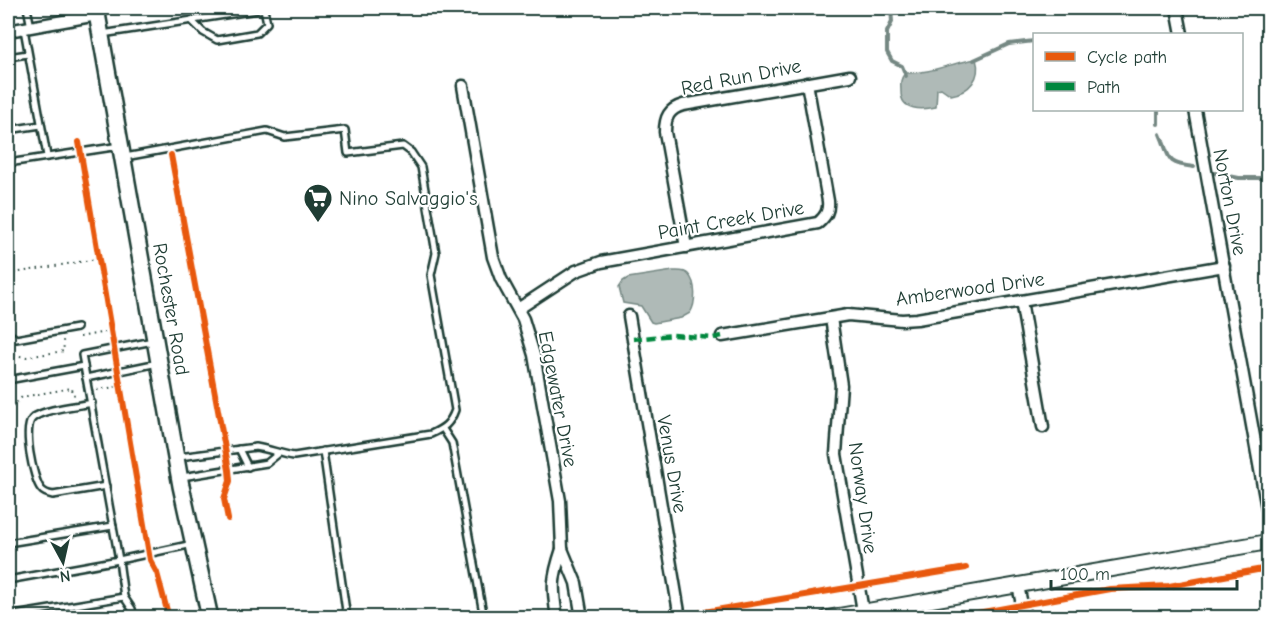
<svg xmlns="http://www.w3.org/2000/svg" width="1276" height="625" font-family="'Comic Neue',sans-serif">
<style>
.water{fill:#afbab7;stroke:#758883;stroke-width:1.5}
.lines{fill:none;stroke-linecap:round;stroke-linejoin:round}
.stream{stroke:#758883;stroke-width:4}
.service-casing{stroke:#1f3d34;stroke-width:10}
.minor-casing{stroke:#1f3d34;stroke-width:15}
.tertiary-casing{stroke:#1f3d34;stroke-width:18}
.secondary-casing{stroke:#1f3d34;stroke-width:20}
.path{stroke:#1f3d34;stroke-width:2;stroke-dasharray:1.5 4.5;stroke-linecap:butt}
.service{stroke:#fff;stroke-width:5}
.minor{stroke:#fff;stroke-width:10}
.tertiary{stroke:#fff;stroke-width:14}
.secondary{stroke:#fff;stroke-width:15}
.quiet{stroke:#00873e;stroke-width:4.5;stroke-dasharray:9 4.5;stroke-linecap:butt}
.cycleway-casing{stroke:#fff;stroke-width:10}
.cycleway{stroke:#e8590c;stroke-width:6}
.labels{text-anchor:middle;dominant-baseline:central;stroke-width:4.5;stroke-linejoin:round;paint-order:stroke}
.street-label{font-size:20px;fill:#1f3d34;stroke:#fff}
.poi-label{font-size:20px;fill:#1f3d34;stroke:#fff;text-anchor:start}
</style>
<rect width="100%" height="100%" fill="#fff"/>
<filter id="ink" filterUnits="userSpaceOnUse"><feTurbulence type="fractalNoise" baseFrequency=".0167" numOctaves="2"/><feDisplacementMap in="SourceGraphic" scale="12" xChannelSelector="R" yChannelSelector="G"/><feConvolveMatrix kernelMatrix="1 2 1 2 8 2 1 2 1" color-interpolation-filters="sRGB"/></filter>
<g filter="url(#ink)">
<!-- water -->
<g class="water">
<path d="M976,59C982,78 969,92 951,95L941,88L937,89L936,107C922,110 901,111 901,92C901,84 899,81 905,73C930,74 951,63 976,59Z"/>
<path d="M673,271C678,271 685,270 688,274C697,283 696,304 690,313L681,318L654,323L651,322L641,306L623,303L619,287L623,281L628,278Z"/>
</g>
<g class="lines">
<!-- stream -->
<g class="stream">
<path d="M891,8L892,22L887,32V52L892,61L902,66L906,76"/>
<path d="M974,60L1009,44L1034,41"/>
<path d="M1158,124V110"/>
<path d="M1160,134C1171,158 1163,163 1194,167"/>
<path d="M1215,173L1239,178H1268"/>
</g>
<!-- service casing -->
<g class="service-casing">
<g id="service">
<path d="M27,8L31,27"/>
<path d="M24,29L47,156"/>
<path d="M102,34L264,9L267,23L257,33L217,40L203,32L191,20"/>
<path d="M8,57L28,54"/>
<path d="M8,130L41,125"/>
<path d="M125,157L267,131L285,137L345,130L348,153L403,146L411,152L421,167L436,253L431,275L455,410C450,424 444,428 431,434L294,456C281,454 269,449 256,447L179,457"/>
<path d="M8,163L120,146"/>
<path d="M8,333L16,339L77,328"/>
<path d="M153,341L82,355L119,560L193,544"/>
<path d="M86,378L158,363"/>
<path d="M8,380L84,366"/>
<path d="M92,403C77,406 43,409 33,418C22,426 33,479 41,489C44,493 48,494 53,495L106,486"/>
<path d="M443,429L452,443L483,613L486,618"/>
<path d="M239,449L248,467"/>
<path d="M323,451L347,618"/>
<path d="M182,477L267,463L278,454"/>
<path d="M8,543L113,526"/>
<path d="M8,580L119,560L124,597L8,616"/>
<path d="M124,597L132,609L134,618"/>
</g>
</g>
<!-- minor casing -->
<g class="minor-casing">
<g id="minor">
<path d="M1177,8L1182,34"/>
<path d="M8,31L97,15"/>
<path d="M463,86L493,257L501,279L523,319L534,355L560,501L562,549"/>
<path d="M1195,110L1268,514"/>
<path d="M686,247L665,132C665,117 669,109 683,105L850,76"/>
<path d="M1021,301L1043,427"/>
<path d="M518,309L576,271L601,262L818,223C826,216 829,211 828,201L807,83"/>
<path d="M629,316L680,618"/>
<path d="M831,318L841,385L836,454L863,611"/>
<path d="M722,336L848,315L902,320L917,319L1224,266"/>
<path d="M1018,586L1025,618"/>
<path d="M557,618C552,586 552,579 562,549L576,583L582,618"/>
</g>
</g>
<!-- tertiary casing -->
<g class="tertiary-casing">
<path id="tertiary" d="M827,618L1268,542"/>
</g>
<!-- secondary casing -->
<g class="secondary-casing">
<path id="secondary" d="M96,8L181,486L210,618"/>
</g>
<!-- path -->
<g class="path">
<path d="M8,274L97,259"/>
<path d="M80,337L110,331"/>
<path d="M8,354L26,357L64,351L63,340"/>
<path d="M97,390L120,386"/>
<path d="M8,405L11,408L22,397L72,388L73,395L79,393"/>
</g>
<!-- service -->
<use href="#service" class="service"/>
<!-- minor -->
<use href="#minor" class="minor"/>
<!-- tertiary -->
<use href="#tertiary" class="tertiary"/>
<!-- secondary -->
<use href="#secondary" class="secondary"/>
<!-- quiet -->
<path class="quiet" d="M633,339L673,335L713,338L722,336"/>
<!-- cycleway casing -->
<g class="cycleway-casing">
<g id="cycleway">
<path d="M79,142L150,560L157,573L169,618"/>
<path d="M171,155L229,470L230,481L224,499L228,519"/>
<path d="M668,618L966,568"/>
<path d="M950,618L1110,589L1169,586L1268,568"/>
</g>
</g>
<!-- cycleway -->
<use href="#cycleway" class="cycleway"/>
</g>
</g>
<!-- icons -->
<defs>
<g id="supermarket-pin" transform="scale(1.5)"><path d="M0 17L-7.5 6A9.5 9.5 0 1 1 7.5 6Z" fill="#1f3d34" stroke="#fff"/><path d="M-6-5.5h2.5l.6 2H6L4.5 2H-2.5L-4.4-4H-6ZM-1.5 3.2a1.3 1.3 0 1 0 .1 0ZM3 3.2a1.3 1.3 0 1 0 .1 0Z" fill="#fff"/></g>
</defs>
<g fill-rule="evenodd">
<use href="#supermarket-pin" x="318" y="198"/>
</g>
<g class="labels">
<!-- street labels -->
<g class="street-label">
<text transform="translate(741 77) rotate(-11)">Red Run Drive</text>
<text transform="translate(1230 202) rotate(79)">Norton Drive</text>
<text transform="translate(731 220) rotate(-10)">Paint Creek Drive</text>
<text transform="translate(970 289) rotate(-8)">Amberwood Drive</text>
<text transform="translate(171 309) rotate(80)">Rochester Road</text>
<text transform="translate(558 399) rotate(79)">Edgewater Drive</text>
<text transform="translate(672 464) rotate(80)">Venus Drive</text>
<text transform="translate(863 498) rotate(82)">Norway Drive</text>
</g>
<!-- poi labels -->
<g class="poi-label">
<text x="339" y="198">Nino Salvaggio's</text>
</g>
</g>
<!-- margin -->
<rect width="1276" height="625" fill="none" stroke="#fff" stroke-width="30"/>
<rect x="15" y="15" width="1246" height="595" fill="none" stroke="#1f3d34" stroke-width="2" filter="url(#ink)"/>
<!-- legend -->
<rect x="1033" y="33" width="210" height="78" fill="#ffffff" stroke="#a5b1ae" stroke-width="1.5"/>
<rect x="1045" y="52" width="30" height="9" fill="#e8590c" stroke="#a5b1ae" stroke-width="1.5"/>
<text x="1087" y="63" font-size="18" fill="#1f3d34">Cycle path</text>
<rect x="1045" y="82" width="30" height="9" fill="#00873e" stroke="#a5b1ae" stroke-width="1.5"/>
<text x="1087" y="93" font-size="18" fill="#1f3d34">Path</text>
<!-- north arrow -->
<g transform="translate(63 562) rotate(172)" stroke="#ffffff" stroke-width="4.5" paint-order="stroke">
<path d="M0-4.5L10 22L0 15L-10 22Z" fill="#1f3d34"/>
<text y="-9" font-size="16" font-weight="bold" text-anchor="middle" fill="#1f3d34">N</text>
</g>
<!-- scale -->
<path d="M1051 580v9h186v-9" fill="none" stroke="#1f3d34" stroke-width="3"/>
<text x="1060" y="580" font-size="18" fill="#1f3d34" stroke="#ffffff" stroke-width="4.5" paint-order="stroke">100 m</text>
</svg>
